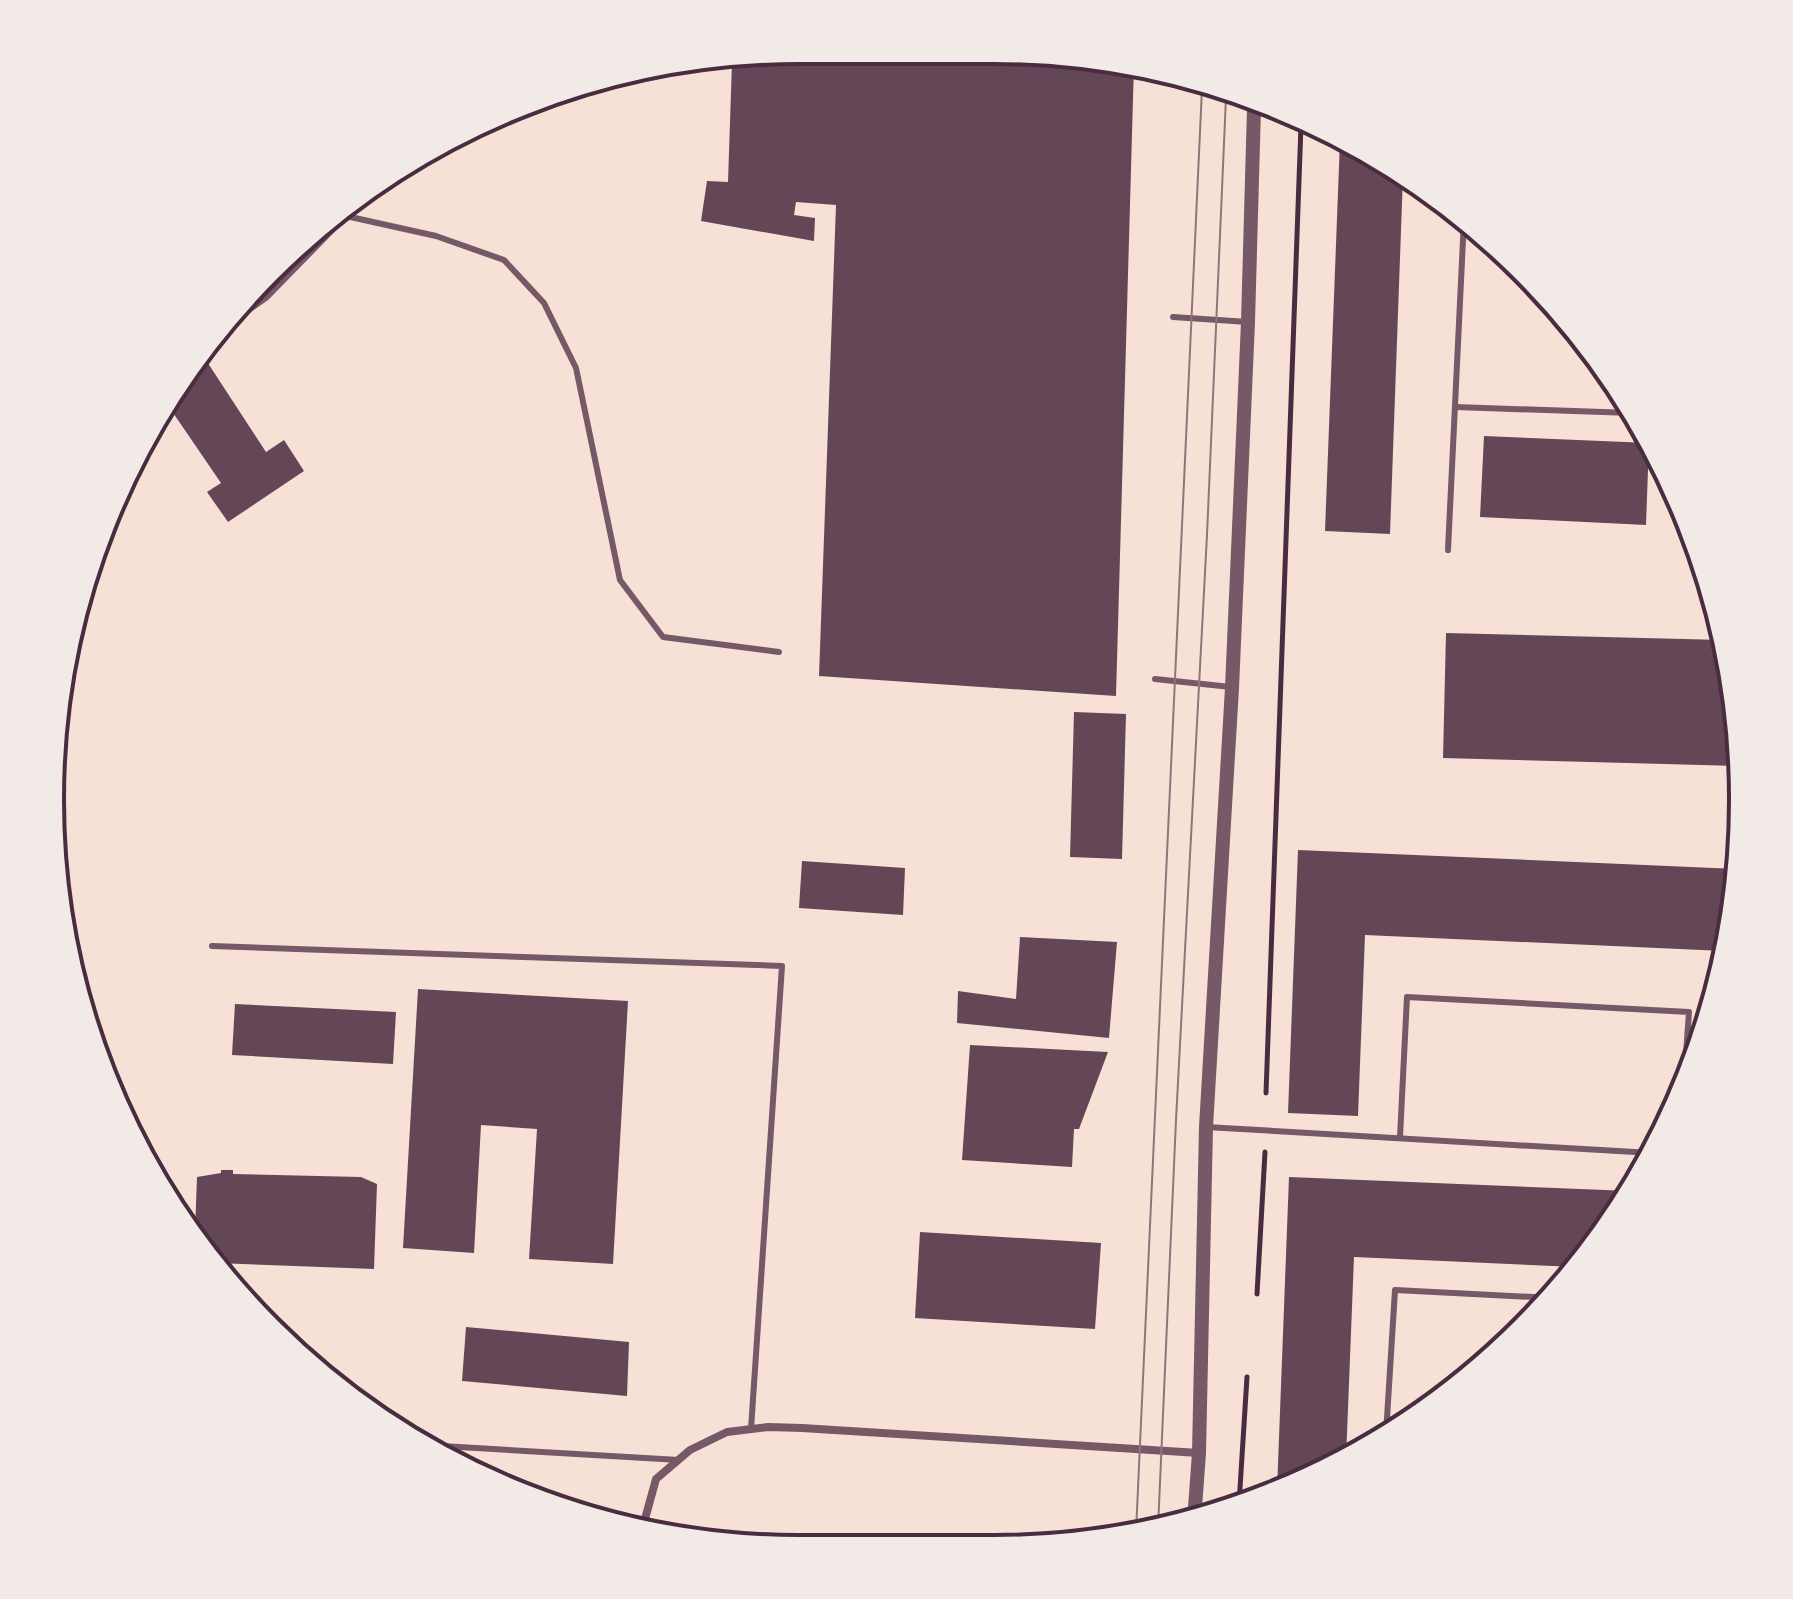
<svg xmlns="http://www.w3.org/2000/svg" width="1793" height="1599" font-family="'Source Sans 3',sans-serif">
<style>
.building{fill:#644757}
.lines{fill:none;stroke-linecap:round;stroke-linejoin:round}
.path{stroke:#4a2c40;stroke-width:5}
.service{stroke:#755966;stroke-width:6}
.minor{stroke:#755966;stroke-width:8}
.tertiary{stroke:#755966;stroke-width:14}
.tram{stroke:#8f747c;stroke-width:2}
.rim{fill:none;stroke:#4a2c40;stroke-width:4}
</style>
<rect width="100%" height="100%" fill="#f7e1d7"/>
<!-- building -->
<g class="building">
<path d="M800,50L1134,64L1116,696L819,676L836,205L796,202L794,215L815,218L814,241L701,221L707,181L728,182L732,62L727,57Z"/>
<path d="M1340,140L1369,151L1403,175L1390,534L1325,531Z"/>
<path d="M200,351L266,452L284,440L304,471L228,522L207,492L221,483L167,404Z"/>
<path d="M1484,436L1649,443L1646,525L1480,517Z"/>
<path d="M1446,633L1723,640L1739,733L1738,766L1443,758Z"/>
<path d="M1074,712L1126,714L1122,859L1070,857Z"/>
<path d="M1298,850L1737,869V898L1724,951L1365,935L1358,1116L1288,1113Z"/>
<path d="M802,861L905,868L903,915L799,908Z"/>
<path d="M1020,937L1117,942L1109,1038L957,1023L958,991L1016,999Z"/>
<path d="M418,989L628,1001L613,1264L529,1259L537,1129L481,1125L474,1253L403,1248Z"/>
<path d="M235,1004L396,1012L393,1064L232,1055Z"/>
<path d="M970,1045L1108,1052L1079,1129H1074L1072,1167L962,1160Z"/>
<path d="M221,1170H233V1174L361,1177L377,1184L374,1269L215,1263L195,1232L197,1177L221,1173Z"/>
<path d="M1289,1177L1630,1191L1576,1267L1354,1257L1346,1459L1325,1472L1277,1490Z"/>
<path d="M920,1232L1101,1243L1095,1329L915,1318Z"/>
<path d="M466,1327L629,1342L627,1396L462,1381Z"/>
</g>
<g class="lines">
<!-- path -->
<g class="path">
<path d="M1266,1093L1301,125"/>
<path d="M1257,1294L1265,1152"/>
<path d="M1239,1504L1247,1377"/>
</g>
<!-- service -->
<g class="service">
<path d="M346,216L436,236L504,260L544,303L576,368L620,580L663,637L779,652"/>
<path d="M1173,317L1248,322"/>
<path d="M211,337L267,297L346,216L343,205"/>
<path d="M1455,407L1631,413"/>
<path d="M1448,550L1464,219"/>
<path d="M1155,679L1231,687"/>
<path d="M212,946L782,966L751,1429"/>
<path d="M1206,1127L1652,1153"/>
<path d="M1400,1137L1407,997L1689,1012L1684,1082"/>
<path d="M1386,1434L1395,1290L1552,1298"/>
<path d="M425,1445L679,1460"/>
</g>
<!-- minor -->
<path class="minor" d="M642,1530L656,1479L690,1450L727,1432L768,1427L802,1428L1199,1453"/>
<!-- tertiary -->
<path class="tertiary" d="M1194,1521L1199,1453L1206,1127L1232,688L1248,322L1254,108"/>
<!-- tram -->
<g class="tram">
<path d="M1158,1528L1176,1120L1207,535L1226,97"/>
<path d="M1136,1532L1202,88"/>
</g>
</g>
<!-- crop -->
<path d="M0 0H1793V1599H0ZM799 64H994A735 735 0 0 1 1729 799V800A735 735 0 0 1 994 1535H799A735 735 0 0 1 64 800V799A735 735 0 0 1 799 64Z" fill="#f1eae7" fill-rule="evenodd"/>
<path class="rim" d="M799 64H994A735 735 0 0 1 1729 799V800A735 735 0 0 1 994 1535H799A735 735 0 0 1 64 800V799A735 735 0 0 1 799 64Z"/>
</svg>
